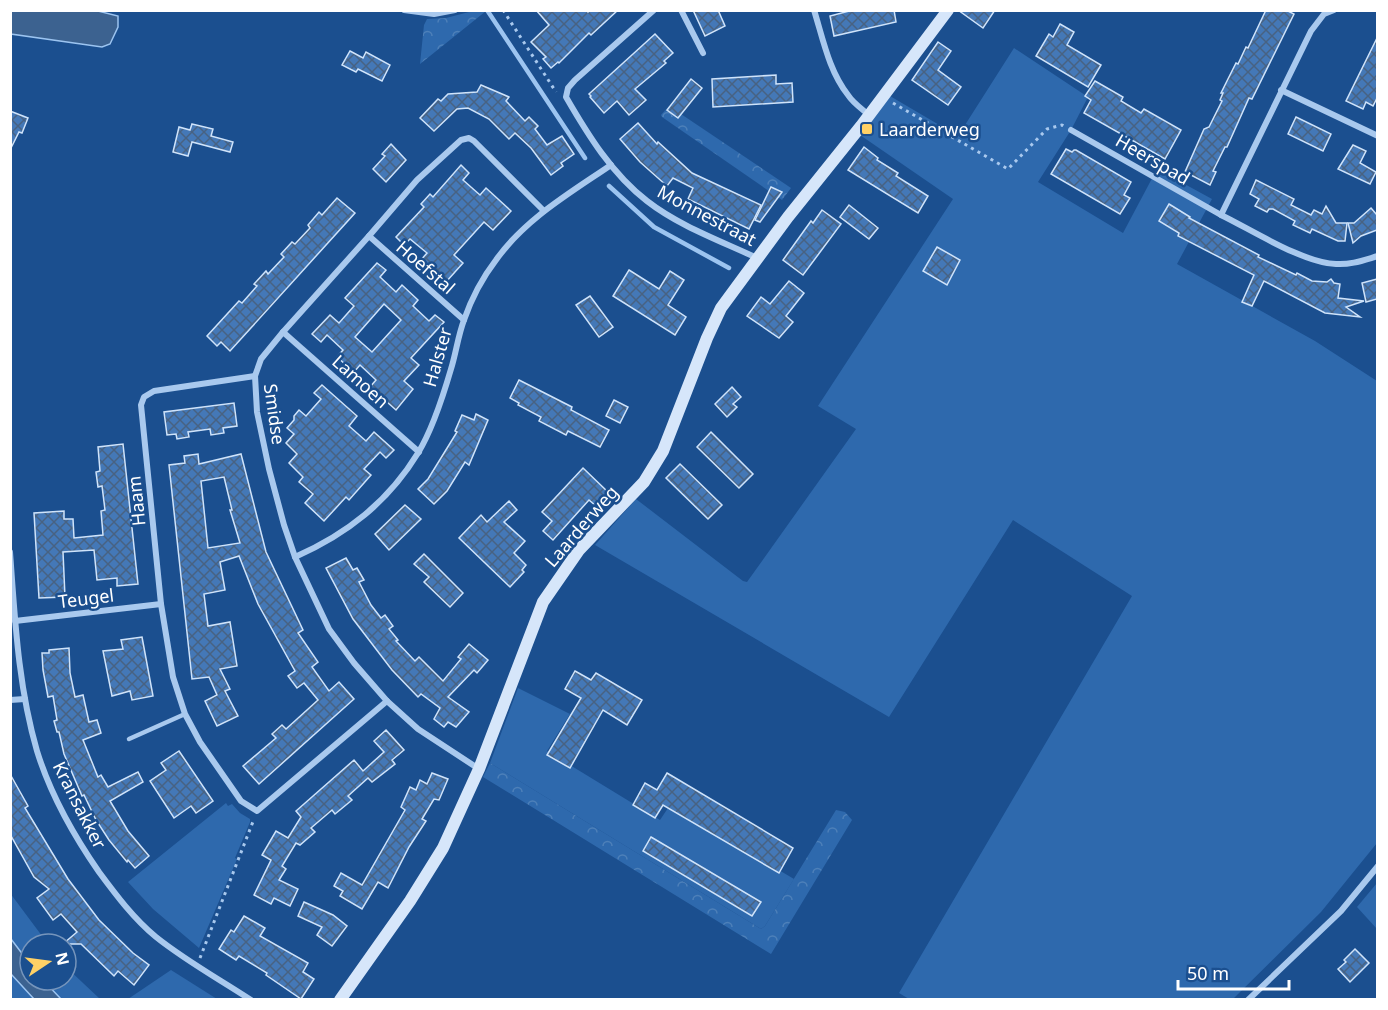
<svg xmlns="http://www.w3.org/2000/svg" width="1388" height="1010" font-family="'Noto Sans',sans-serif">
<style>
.green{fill:#2e69ad}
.forest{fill:url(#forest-crowns)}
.water{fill:#3c6290;stroke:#9cc4f0;stroke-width:1.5}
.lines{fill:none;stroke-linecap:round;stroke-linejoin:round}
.stream{stroke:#9cc4f0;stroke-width:4.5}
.building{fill:url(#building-cross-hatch);stroke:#cfe3fa;stroke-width:1.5;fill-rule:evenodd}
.path{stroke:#a9c9ee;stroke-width:3;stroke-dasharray:3 4.5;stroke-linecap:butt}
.lane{stroke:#a9c9ee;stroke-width:4.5}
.street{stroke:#a9c9ee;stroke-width:6}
.secondary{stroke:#d6e6fa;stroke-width:12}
.poi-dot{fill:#ffd166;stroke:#1b4f8f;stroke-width:2}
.labels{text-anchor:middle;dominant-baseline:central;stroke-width:5;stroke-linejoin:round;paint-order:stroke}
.poi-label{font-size:18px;fill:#fff;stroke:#1b4f8f;text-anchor:start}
.street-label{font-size:18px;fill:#fff;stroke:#1b4f8f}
</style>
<defs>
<pattern id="forest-crowns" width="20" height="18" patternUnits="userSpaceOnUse" patternTransform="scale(1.5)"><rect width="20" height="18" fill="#2e69ad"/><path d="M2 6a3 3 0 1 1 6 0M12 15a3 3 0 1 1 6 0" fill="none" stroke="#4d80b9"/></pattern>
<pattern id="building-cross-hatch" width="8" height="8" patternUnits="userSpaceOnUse" patternTransform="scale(1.5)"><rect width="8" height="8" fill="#4478b7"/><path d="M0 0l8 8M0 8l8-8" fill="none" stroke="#486282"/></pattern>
</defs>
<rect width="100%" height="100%" fill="#1b4f8f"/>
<!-- green -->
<g class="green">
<path d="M1014,48L1088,97L1071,130L1038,182L1123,233L1157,169L1212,199L1177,264L1315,341L1377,381V843L1321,912L1233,999H909L899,993L1132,596L1013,520L889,717L595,545L636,499L743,581L747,582L856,429L818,406L953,199L860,135L890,96L958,136Z"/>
<path d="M518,688L570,714L547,751L660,820L670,805L794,879L765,926L761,929L490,763Z"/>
<path d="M226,803L228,806L232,804L240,813L250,819V822L235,858L237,859L199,948L153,909L128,882Z"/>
<path d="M1377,883V929L1357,907Z"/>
<path d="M10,893L48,944H30V964L11,939Z"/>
<path d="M66,967L100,999H61L43,980H66Z"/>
<path d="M171,970L217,999H128Z"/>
<path d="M11,974L34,999H11Z"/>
</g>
<!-- forest -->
<g class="forest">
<path d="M473,11H486L420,64L424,25L427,19L446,18Z"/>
<path d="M669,106L791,188L782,200L662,117L661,115Z"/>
<path d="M490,763L761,929L765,926L836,810L845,812L852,820L771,954L483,777Z"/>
</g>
<!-- water -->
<g class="water">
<path d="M11,10L98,11L118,16V27L110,44L102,47L11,34Z"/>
<path d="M11,939L30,964V980H43L61,999H34L11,974Z"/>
</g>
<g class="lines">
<!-- stream -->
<g class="stream">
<path d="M487,10L585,158"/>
<path d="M609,186L654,227L729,268"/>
</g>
</g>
<!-- building -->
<g class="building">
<path d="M536,10H587L588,12L590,10H618L591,35L589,33L559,63L558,62L551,68L543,59L546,57L531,42L549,25Z"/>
<path d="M693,10H718L725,26L705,36Z"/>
<path d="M853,10H894L896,22L834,36L830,16Z"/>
<path d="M958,10H995L983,28Z"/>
<path d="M1266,10H1286L1294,14L1252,99L1249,98L1227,147H1225L1213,171L1216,172L1210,185L1185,172L1204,129L1209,127L1222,101L1220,100L1223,93H1221L1236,63L1238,64L1246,47L1248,48Z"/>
<path d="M1060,24L1074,32L1067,45L1101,65L1088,87L1036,56L1049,34L1053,37Z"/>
<path d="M655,34L673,53L664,61L666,63L635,89L646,100L629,115L617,101L604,113L590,97L591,96L589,94Z"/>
<path d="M1377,38V98L1373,106L1366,102L1363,109L1346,101Z"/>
<path d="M938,42L951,51L938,70L961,87L948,105L912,80Z"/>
<path d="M350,51L363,58L366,52L390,65L382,81L358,69L356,72L342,65Z"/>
<path d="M776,75V84L792,83L793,102L713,107L712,79Z"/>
<path d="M691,79L702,88L678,118L667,110Z"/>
<path d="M1095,81L1123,97L1121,101L1141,113L1144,109L1181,130L1165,159L1084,113L1091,100L1085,96Z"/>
<path d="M481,85L509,97L506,101L525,121L529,117L538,126L535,129L547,145L562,136L574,154L561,163L563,166L551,175L531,148L515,133L509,139L489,119L468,108L457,109L434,131L420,118L438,99L441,101L448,94L477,92Z"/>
<path d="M10,111L28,118L22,133L19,132L10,150Z"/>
<path d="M1296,117L1331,134L1323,151L1288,134Z"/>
<path d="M638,123L657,144L658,142L692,173L761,205L749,229L688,199L693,188L673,178L667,186L640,162L620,139Z"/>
<path d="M192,124L213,129L211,136L233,142L230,152L192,142L188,156L173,152L179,127L190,130Z"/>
<path d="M391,144L406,160L386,182L373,169L385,156L382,154Z"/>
<path d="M1353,145L1366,151L1360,163L1376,172L1370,184L1338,169Z"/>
<path d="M864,147L878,158L877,160L898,173L896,176L928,196L918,213L848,170Z"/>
<path d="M1066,149L1072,152L1074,150H1076L1131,182L1124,195L1130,198L1120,214L1051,174Z"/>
<path d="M461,165L469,173L463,180L480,195L486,188L511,211L493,230L484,222L454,255L463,263L446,282L421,260L427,253L410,239L404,245L396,237L424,207L421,204L430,194L433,197Z"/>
<path d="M1256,180L1294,199L1291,205L1311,215L1314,210L1322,214L1326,206L1336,223H1347L1345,241H1338L1312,229L1310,233L1293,225L1295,221L1273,209H1269L1267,212L1255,206L1259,199L1250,194Z"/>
<path d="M771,187L782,192L760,222L755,220Z"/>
<path d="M337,198L355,213L230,351L221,342L217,346L207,336L239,301L242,303L257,286L254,284L266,271L268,274L284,257L281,254L292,242L295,244L310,228L308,225L319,212L322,215Z"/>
<path d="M1169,204L1190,217L1189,218L1259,255L1258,257L1296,275L1297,273L1312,281L1327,282L1331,279L1334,283L1340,284L1338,298L1364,301L1346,307L1360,317L1325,313L1264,281L1252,306L1242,302L1254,275L1178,236L1179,233L1159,221Z"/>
<path d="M849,205L878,228L869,239L840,217Z"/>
<path d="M1371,208L1377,215V230L1361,236L1353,243L1348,223H1354Z"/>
<path d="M822,210L841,224L803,275L783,260L811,221L813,223Z"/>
<path d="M937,247L960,260L947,285L923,271Z"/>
<path d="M377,263L386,270L380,277L396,292L402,285L418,300L413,306L429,321L435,315L444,322L411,358L419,365L404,381L413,389L396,410L370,387L376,380L360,365L354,372L337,357L343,350L327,335L321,342L312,334L330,315L339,323L354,306L345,298ZM384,304L401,320L372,352L355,337Z"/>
<path d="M629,270L659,289L670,271L684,280L668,305L686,317L675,335L613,296Z"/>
<path d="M1377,279V299L1366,302L1362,283Z"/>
<path d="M789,281L804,293L786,316L793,322L779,338L747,316L761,297L770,304Z"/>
<path d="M590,296L613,327L599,337L576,305Z"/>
<path d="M519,380L572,407L571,410L609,430L600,447L568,431L566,435L539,421L541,417L518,405L519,403L510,398Z"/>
<path d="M322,385L357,416L349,426L366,441L374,432L394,450L386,458L380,452L364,469L371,475L349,500L346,497L324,521L305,503L313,494L299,482L303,477L289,463L297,454L286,443L294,434L287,428L294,420V416L299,410L306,416L321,399L314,393Z"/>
<path d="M732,387L741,397L733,404L737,407L727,417L715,404Z"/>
<path d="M614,400L628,407L620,423L606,416Z"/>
<path d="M234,403L237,426L223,428L224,433L211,435L210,429L188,432L189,437L177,439L176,434L167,435L164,412Z"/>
<path d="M476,414L488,420L469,465L465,462L447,491L434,504L418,489L428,479L457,432L455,431L462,415L474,420Z"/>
<path d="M711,432L753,474L739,488L697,447Z"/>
<path d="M123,444L138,584L117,586V578L97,580L94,550L63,552L65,597L39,598L34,513L64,511V519H73L74,538L103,535L101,511L105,510L102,486L98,487L96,472L100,471L98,447Z"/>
<path d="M198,454L199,464L241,454L266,552L303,630L298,633L318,662L312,667L329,691L339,682L354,699L259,784L243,766L276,738L272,734L282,725L286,729L318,700L304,683L297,688L288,676L295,671L258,604L239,556L220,562L225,590L204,594L208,626L230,622L237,666L220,669L230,689L225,691L238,716L217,726L205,701L217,695L209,677L192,679L169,465L185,463L184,456ZM224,477L232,510H230L240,543L208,548L201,481Z"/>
<path d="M680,464L722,505L708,519L666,478Z"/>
<path d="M583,468L609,493L596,506L589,500L553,540L543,531L552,521L542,512Z"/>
<path d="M509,501L517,510L504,522L525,541L514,553L526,565L522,570L524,572L510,587L459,538L481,515L487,522Z"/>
<path d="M405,505L421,519L389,550L375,534Z"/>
<path d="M424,554L463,593L450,607L424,582L429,577L414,564Z"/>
<path d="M346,558L353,570L357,568L364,580L359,582L371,605L381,618L385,615L393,626L389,629L398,640L396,641L415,661L419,657L443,681L461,659L458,657L469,644L488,660L477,673L474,670L448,697L469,712L456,727L448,722L444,727L434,719L440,708L421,694L418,697L392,670L353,619L326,568Z"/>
<path d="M142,637L153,696L132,700L130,691L112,696L103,651L123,649L121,640Z"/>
<path d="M69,648L70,673L75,697L83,695L89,722L97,720L101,733L83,740L98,777L101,775L108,787L138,772L143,782L110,801L128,831L149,856L135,868L128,860L127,862L109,840L96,820L84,795L82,796L64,754L59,732H57L54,721L57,720L53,696L48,697L43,670L42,653H49V650Z"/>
<path d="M575,671L591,680L596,673L642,700L627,725L603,710L570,768L547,755L581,698L565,689Z"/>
<path d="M386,730L404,750L392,760L395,764L372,782L368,778L348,796L352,800L335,814L332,810L311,828L315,832L300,845L296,843L282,866L286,869L279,880L298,889L290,906L274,898L271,904L254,895L271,860L262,855L276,831L288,838L301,817L296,811L354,760L363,771L384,752L374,741Z"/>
<path d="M179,751L213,801L196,813L191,806L174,818L150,781L166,770L161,763Z"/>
<path d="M432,773L448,779L439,800L434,799L422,819L426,821L409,847L388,888L378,882L362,909L340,896L343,891L334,886L341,873L362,885L405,810L401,807L410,787L416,790L420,780L427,784Z"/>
<path d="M667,773L793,848L779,873L663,805L655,818L633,805L645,783L657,790Z"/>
<path d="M10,774L28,806L25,808L68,879L99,920L133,953L149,965L134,985L118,971L114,976L112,974L81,944H63L77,932L61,914L53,920L37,898L49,889L34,877L10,834Z"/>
<path d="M651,837L761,902L752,916L643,851Z"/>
<path d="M304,902L333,915L347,926L332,946L317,935L322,927L298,916Z"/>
<path d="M244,916L265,928L260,936L308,963L303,972L314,979L301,999L266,975L267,973L239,956L236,960L219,949L231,930L234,932Z"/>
<path d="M1355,949L1369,963L1350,982L1338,969L1346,962L1344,960Z"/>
</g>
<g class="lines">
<!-- path -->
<g class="path">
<path d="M503,10L556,92"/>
<path d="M893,103L1008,169L1047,129L1062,125L1064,126"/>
<path d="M200,958L254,819"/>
</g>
<!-- lane -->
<path class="lane" d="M129,739L185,714"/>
<!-- street -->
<g class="street">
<path d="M404,10L434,14L455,10"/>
<path d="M654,10L575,80L568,88L566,97C588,135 612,174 647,201C679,226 721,241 757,258"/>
<path d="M681,10L703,53"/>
<path d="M814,10C823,39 829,71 848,95C853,103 862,109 869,115"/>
<path d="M1334,10L1324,14L1311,31L1221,215C1252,230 1303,263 1336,264C1351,265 1364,260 1378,256"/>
<path d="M1281,90L1378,136"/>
<path d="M1071,130L1221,215"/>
<path d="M369,236L464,320"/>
<path d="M283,332L419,452"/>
<path d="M255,376L154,391L144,397L141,405L161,604L173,677L185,714L200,742L241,801L257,811L387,701"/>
<path d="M10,552C15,619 18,686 37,751C50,793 74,836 99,872C116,895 134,919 156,937C186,961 219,979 251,1000"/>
<path d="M295,557C347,534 388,502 418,453C431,432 444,393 451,369C456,353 458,336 464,320C471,300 483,277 496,260C525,219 570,193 611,165"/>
<path d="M15,621L161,604"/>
<path d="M10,700L25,699"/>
<path d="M479,769L418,729L387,701L354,663L329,629L295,557L284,525L269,469L257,412L255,376L261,359L283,332L369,236L417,180L461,140L469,138L474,141L544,211"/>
<path d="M1248,1000L1341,911L1378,866"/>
</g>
<!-- secondary -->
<path class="secondary" d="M340,1000L410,901L443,848L479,769L543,602L579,550L644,482L663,451L707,338L721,308L788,217L861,126L948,10"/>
</g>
<!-- markers -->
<rect class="poi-dot" x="861" y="123" width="12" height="12" rx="3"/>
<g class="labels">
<!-- poi labels -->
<g class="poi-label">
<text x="879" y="129">Laarderweg</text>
</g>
<!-- street labels -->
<g class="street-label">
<text transform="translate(1153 159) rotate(30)">Heerspad</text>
<text transform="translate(707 215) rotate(28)">Monnestraat</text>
<text transform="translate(426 267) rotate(41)">Hoefstal</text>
<text transform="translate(437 357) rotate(-74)">Halster</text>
<text transform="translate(361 381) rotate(42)">Lamoen</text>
<text transform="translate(275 414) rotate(82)">Smidse</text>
<text transform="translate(136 501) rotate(-96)">Haam</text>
<text transform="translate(581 526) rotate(-49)">Laarderweg</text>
<text transform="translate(86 598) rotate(-7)">Teugel</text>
<text transform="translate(80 805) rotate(63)">Kransakker</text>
</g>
</g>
<!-- border -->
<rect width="1388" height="1010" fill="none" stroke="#ffffff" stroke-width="24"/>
<!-- north arrow -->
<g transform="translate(48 962) rotate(77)"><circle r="28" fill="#1b4f8f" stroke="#7695bc" stroke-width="1.5"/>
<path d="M0-4.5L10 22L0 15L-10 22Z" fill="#ffd166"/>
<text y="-9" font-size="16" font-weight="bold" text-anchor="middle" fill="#ffffff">N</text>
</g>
<!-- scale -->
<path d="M1178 980v9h111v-9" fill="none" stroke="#ffffff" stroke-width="3"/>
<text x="1187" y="980" font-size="18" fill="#ffffff" stroke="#1b4f8f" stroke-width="4.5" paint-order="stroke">50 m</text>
</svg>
